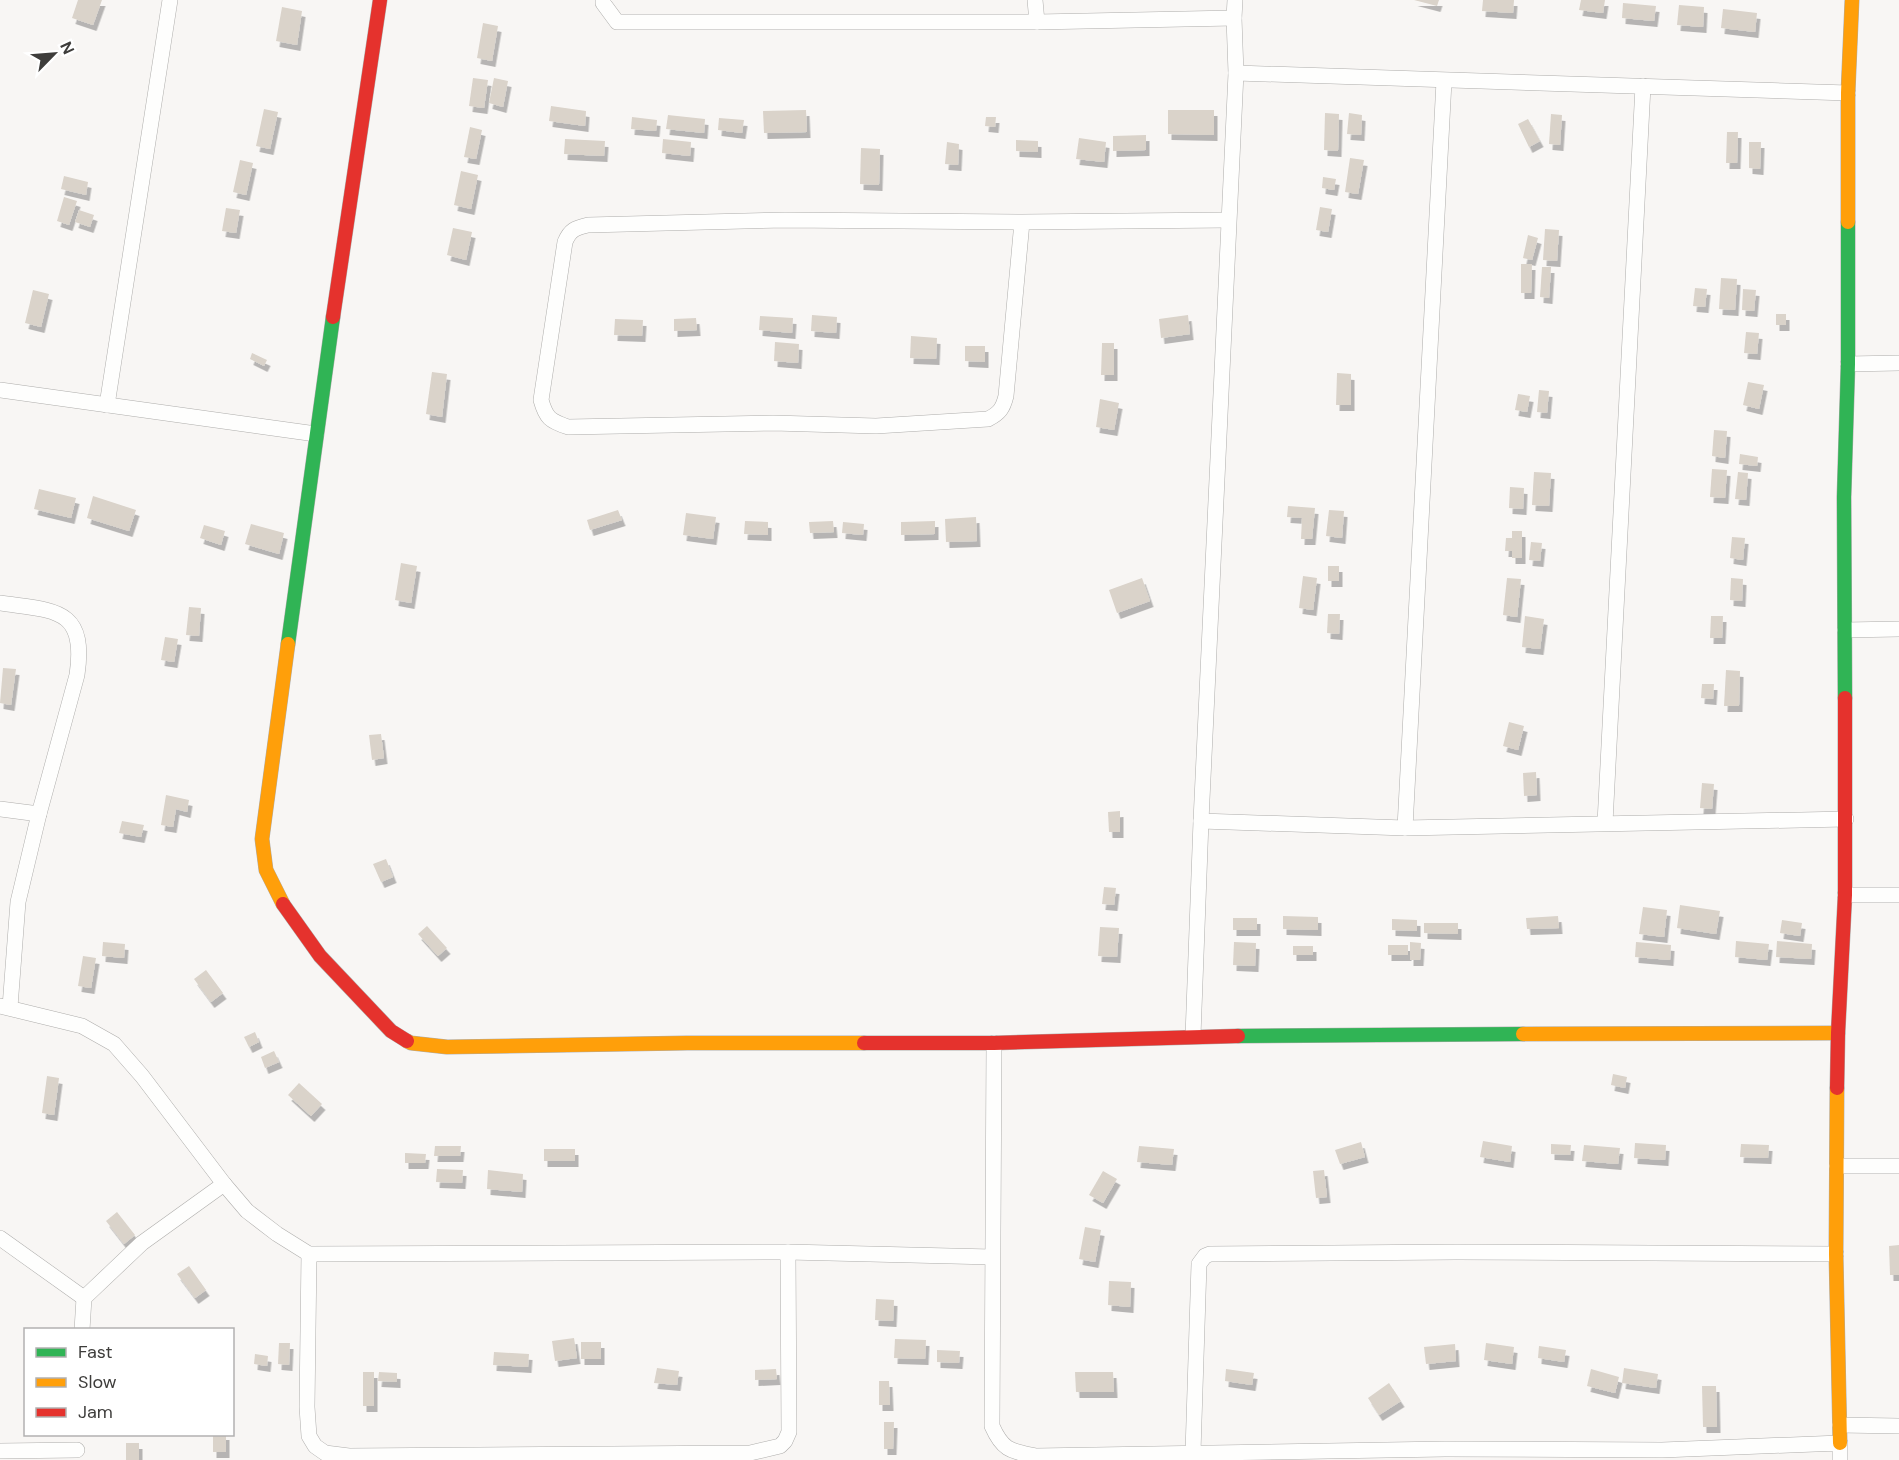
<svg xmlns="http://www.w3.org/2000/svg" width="1899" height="1460" font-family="'DM Sans',sans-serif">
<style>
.building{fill:#dad3ca;filter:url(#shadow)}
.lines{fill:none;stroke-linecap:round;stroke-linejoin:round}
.street-casing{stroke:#aeadab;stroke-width:16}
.fast-casing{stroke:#aeadab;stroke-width:15}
.slow-casing{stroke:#aeadab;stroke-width:15}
.jam-casing{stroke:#aeadab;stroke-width:15}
.street{stroke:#fefefd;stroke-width:15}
.fast{stroke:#30b455;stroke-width:14}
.slow{stroke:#ff9f0a;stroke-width:14}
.jam{stroke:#e5322d;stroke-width:14}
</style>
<defs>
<filter id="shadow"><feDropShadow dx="3.5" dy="6" stdDeviation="0" flood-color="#0004"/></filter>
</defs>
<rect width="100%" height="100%" fill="#f8f6f4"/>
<!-- building -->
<g class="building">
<path d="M78,0H102L93,25L72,18Z"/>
<path d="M1414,0H1439L1437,6Z"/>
<path d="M1483,0H1514L1513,13L1482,11Z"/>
<path d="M1581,0H1605L1603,13L1579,10Z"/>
<path d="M1623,3L1656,6L1654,21L1622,18Z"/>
<path d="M1679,5L1704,7L1703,27L1677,25Z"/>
<path d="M282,7L302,11L297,45L276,41Z"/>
<path d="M1723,9L1757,13L1755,32L1721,28Z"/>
<path d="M483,23L498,26L492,61L477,58Z"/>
<path d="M473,78L488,80L484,108L469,106Z"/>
<path d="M494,78L508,81L503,107L489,103Z"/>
<path d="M551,106L586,111L585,126L549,121Z"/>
<path d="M264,109L278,112L270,149L256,146Z"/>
<path d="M806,110L807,132L764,133L763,111Z"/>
<path d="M1168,110H1214V135L1168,134Z"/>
<path d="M1325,113L1339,114L1338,151L1324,150Z"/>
<path d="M1349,113L1362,115L1361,135L1347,134Z"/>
<path d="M1551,114L1562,115L1560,145L1549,144Z"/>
<path d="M668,115L705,119L704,133L666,129Z"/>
<path d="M632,117L657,120L656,131L631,129Z"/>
<path d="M986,117H996L995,127L985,126Z"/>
<path d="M719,118L744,120L742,133L718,130Z"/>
<path d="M1528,119L1540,141L1529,147L1518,124Z"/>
<path d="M470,127L482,130L476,159L464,157Z"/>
<path d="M1727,132H1738L1737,163H1726Z"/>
<path d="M1146,135V150L1113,151V136Z"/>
<path d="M1079,138L1106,142L1104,162L1076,159Z"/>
<path d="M565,139L605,141L604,156L564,154Z"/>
<path d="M663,139L691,142L690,156L662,153Z"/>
<path d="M1016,140L1038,141V152L1016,151Z"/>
<path d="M947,142L959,144L958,165L945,164Z"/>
<path d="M1749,142H1761L1760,169L1749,168Z"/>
<path d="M861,148L880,149L879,185L860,184Z"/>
<path d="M1350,158L1364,160L1358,194L1345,192Z"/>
<path d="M240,160L253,163L246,195L233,192Z"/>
<path d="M461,171L478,175L471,209L454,205Z"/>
<path d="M64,176L88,182L86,195L61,189Z"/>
<path d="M1323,177L1336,179L1334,190L1322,188Z"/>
<path d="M64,197L77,201L69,225L57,221Z"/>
<path d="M1320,207L1332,209L1328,232L1316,230Z"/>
<path d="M226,208L240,210L236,233L222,231Z"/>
<path d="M79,210L94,215L90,227L75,222Z"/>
<path d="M453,228L472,232L466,260L447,255Z"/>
<path d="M1545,229L1559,230L1557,261L1543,260Z"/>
<path d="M1528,235L1538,238L1532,260L1523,258Z"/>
<path d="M1521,264H1532L1531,293H1521Z"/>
<path d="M1542,267H1551L1549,298L1540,297Z"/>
<path d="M1721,278L1737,279L1735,310L1719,309Z"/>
<path d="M1695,288L1707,289L1705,307L1693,306Z"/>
<path d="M1743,289L1756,290L1754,311L1742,310Z"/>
<path d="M33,290L49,294L41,327L25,323Z"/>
<rect x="1776" y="314" width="10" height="11"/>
<path d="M812,315L837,317L836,333L811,331Z"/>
<path d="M1188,315L1190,334L1161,338L1159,319Z"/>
<path d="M760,316L793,318L792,333L759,330Z"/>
<path d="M696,318L697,330L674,331V319Z"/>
<path d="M615,319L643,320L642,336L614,335Z"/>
<path d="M1746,332L1759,333L1757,354L1744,353Z"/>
<path d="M911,336L937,338L936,359L910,358Z"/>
<path d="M775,342L799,344L798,363L774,361Z"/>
<path d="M1102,343H1114V375H1101Z"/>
<path d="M965,346H985V362L965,361Z"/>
<path d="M252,353L267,360L264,366L250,359Z"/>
<path d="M432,372L447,374L442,417L426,414Z"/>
<path d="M1337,373L1351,374V405H1336Z"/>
<path d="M1748,382L1764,385L1759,409L1743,405Z"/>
<path d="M1539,390L1549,391L1547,413L1537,412Z"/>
<path d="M1518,394L1530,396L1527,412L1515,410Z"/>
<path d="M1100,399L1119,403L1114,430L1096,427Z"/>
<path d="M1714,430L1727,431L1725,458L1712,456Z"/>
<path d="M1740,454L1758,457L1757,466L1739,464Z"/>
<path d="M1712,469L1727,470L1725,498L1710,497Z"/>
<path d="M1534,472L1551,473L1549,506L1532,505Z"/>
<path d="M1738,472L1748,473L1746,500L1735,499Z"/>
<path d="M1510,487L1524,488L1523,509L1509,508Z"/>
<path d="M39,489L76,498L71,518L34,509Z"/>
<path d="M93,496L136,510L129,531L87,518Z"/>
<path d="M1288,506L1315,508L1312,539H1301L1302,518L1287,517Z"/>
<path d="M618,510L622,520L590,530L587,520Z"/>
<path d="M1329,510L1344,511L1342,538L1326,536Z"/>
<path d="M686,513L716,517L713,539L683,535Z"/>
<path d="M976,517L977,541L946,542L945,519Z"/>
<path d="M745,521L768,522V535L744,534Z"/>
<path d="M833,521L834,532L810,533L809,522Z"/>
<path d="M935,521V534L901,535V522Z"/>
<path d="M843,522L864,524L863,535L842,533Z"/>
<path d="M251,524L284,533L279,554L245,544Z"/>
<path d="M204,525L225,531L221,545L200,538Z"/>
<path d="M1512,531H1522V558H1512V551H1505L1506,538H1512Z"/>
<path d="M1732,537L1745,538L1743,560L1730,558Z"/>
<path d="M1531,542L1542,543L1540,561L1529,560Z"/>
<path d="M401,563L417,566L411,603L395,600Z"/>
<rect x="1328" y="566" width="11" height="15"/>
<path d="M1303,576L1317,578L1313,610L1299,608Z"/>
<path d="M1142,578L1150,601L1117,613L1109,590Z"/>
<path d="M1507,578L1521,579L1517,617L1503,615Z"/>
<path d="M1731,578L1743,579L1742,601L1730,600Z"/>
<path d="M189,607L201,608L199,636L186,635Z"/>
<path d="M1328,614H1340L1339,634L1327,633Z"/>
<path d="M1525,616L1544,619L1540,649L1522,647Z"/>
<path d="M1711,616H1723L1722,638H1710Z"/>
<path d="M165,637L178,639L174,662L161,660Z"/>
<path d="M3,668L16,669L11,705L0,703Z"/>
<path d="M1726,670L1740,671L1739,706H1724Z"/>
<path d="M1702,684H1714L1713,699L1701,698Z"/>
<path d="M1509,722L1524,726L1518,750L1503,746Z"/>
<path d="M381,734L384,758L372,760L369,735Z"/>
<path d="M1536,772L1537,795L1524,796L1523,773Z"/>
<path d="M1702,783L1714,784L1712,809L1700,808Z"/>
<path d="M166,795L189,800L187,812L176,809L173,827L161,825Z"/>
<path d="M1120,811V832H1109L1108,812Z"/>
<path d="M122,821L144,825L141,837L119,833Z"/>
<path d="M386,859L393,877L381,882L373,864Z"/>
<path d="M1104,887L1116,888L1114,905L1102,904Z"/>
<path d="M1680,905L1720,911L1716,934L1677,928Z"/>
<path d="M1643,907L1667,910L1664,937L1639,934Z"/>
<path d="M1283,916L1318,917V930L1283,929Z"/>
<path d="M1558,916L1559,928L1527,929L1526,918Z"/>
<rect x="1233" y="918" width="24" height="12"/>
<path d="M1392,919L1417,920V931L1392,930Z"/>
<path d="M1782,920L1802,923L1800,936L1780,933Z"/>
<path d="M1424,923H1458V934L1424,933Z"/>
<path d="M427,926L447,948L438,956L418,934Z"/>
<path d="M1100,927L1119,928L1117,957L1098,956Z"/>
<path d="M1736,941L1769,944L1767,960L1735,957Z"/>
<path d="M1777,941L1812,944L1811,959L1776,957Z"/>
<path d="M103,942L125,944L124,958L102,956Z"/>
<path d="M1234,942L1256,943L1255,966L1233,965Z"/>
<path d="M1410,942L1421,943L1420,960H1410Z"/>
<path d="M1636,942L1671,945L1670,960L1635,957Z"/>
<rect x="1388" y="945" width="20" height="10"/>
<rect x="1293" y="946" width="20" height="9"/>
<path d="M83,956L96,958L91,988L78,986Z"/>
<path d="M206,970L223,993L211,1002L194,979Z"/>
<path d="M255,1032L259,1042L249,1047L244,1037Z"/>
<path d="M274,1051L279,1062L265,1068L261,1057Z"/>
<path d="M1613,1074L1627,1077L1625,1088L1611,1085Z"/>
<path d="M47,1076L59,1078L54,1115L42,1113Z"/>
<path d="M299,1083L322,1104L311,1116L288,1095Z"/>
<path d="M1483,1141L1512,1146L1510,1162L1480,1157Z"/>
<path d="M1361,1142L1365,1157L1340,1164L1335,1150Z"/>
<path d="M1635,1143L1666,1145L1665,1160L1634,1158Z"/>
<path d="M1551,1144L1571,1145L1570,1155L1551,1154Z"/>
<path d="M1741,1144L1769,1145L1768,1158L1740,1157Z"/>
<path d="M1584,1145L1620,1148L1618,1164L1582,1161Z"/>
<path d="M435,1146H461L460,1156H434Z"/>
<path d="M1139,1146L1174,1149L1172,1165L1137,1162Z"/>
<rect x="544" y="1149" width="31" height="12"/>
<path d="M405,1153L426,1154L425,1163H405Z"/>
<path d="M437,1169L463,1170L462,1183L436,1182Z"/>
<path d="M488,1170L523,1174L522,1192L487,1189Z"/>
<path d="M1324,1170L1327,1197L1316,1198L1313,1171Z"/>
<path d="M1103,1171L1117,1179L1103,1203L1089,1195Z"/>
<path d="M117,1212L135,1235L124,1244L106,1221Z"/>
<path d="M1085,1227L1101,1230L1095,1262L1079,1259Z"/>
<path d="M1899,1245V1275H1890L1889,1246Z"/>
<path d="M189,1266L206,1290L195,1298L177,1274Z"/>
<path d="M1109,1281L1131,1282L1130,1307L1108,1305Z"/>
<path d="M876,1299L894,1300L893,1321L875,1320Z"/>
<path d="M574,1338L577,1358L555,1361L552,1341Z"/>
<path d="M895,1339L926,1340L925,1359L894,1358Z"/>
<rect x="581" y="1342" width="20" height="17"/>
<path d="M279,1343H290L289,1365L278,1364Z"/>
<path d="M1486,1343L1514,1347L1512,1364L1484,1360Z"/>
<path d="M1455,1344L1456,1361L1426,1364L1424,1347Z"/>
<path d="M1539,1346L1566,1350L1564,1362L1538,1358Z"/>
<path d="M937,1350L960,1351L959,1363L937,1362Z"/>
<path d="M494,1352L529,1354L528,1367L493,1365Z"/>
<path d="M255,1354L268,1356L267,1366L254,1364Z"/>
<path d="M657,1368L679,1371L677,1385L654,1383Z"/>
<path d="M1624,1368L1658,1374L1656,1388L1622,1383Z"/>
<path d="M776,1369L777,1379L755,1380V1370Z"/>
<path d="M1226,1369L1254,1373L1252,1385L1225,1381Z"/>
<path d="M1591,1369L1619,1377L1615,1393L1587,1386Z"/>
<rect x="363" y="1372" width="11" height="34"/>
<path d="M379,1372L397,1373V1382L378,1381Z"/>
<path d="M1075,1372H1113L1114,1392H1076Z"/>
<path d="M879,1381H889L890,1405H879Z"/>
<path d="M1389,1383L1401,1401L1379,1415L1368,1398Z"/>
<path d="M1702,1386H1716L1717,1427H1703Z"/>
<path d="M884,1422H894L893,1449H884Z"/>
<rect x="213" y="1434" width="13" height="18"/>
<rect x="126" y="1443" width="13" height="17"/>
</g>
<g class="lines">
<!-- street casing -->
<g class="street-casing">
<g id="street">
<path d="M603,0V3L617,22H1037L1234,18"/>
<path d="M1035,0L1037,22"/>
<path d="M1236,73L1848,93"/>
<path d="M1022,222L1006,396C1003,408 1000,413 988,419L876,426L773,423L568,427C550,421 546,418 541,400L565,242C570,230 575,228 588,225L785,220L1022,222L1228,220"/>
<path d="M1848,364L1899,363"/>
<path d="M0,390L316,434"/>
<path d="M107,405L170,0"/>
<path d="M0,603C54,611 87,607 77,675L39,814L18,902L10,1007"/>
<path d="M1845,630L1899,629"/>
<path d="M0,809L39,814"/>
<path d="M1201,821L1405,828L1846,819"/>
<path d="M1605,823L1643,86"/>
<path d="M1405,828L1444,81"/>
<path d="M1845,895H1899"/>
<path d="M0,1006L82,1026L114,1044L142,1076L224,1184L247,1211L277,1234L309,1254L788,1252L992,1257"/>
<path d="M1193,1036L1201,821L1236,73L1234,18L1235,0"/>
<path d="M994,1043L992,1426C1003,1451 1011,1451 1036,1456L1445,1449L1662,1450L1840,1443V1460"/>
<path d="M1837,1166H1899"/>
<path d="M0,1238L84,1298"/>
<path d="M309,1254L307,1407L309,1436L315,1446L325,1453L349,1456L750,1453L780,1446L785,1441L789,1432L788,1252"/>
<path d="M82,1330L84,1298L142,1243L224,1184"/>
<path d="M1840,1425L1899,1426"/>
<path d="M0,1451L77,1450"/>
<path d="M1193,1452L1199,1264L1205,1256L1210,1254L1456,1252L1836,1254"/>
</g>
</g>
<!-- fast casing -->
<g class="fast-casing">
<g id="fast">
<path d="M288,644L333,317"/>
<path d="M1845,698L1844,497L1848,364V222"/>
<path d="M1238,1036L1523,1034"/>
</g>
</g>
<!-- slow casing -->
<g class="slow-casing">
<g id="slow">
<path d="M1848,222V93L1852,0"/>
<path d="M283,904L266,870L262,839L288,644"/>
<path d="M1523,1034L1838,1033"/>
<path d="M407,1041L411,1043L447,1047L687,1043H864"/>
<path d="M1837,1088L1836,1254L1840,1443"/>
</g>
</g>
<!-- jam casing -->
<g class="jam-casing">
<g id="jam">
<path d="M333,317L380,0"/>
<path d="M283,904L320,956L391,1031L407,1041"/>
<path d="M864,1043H994L1238,1036"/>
<path d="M1837,1088L1838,1033L1845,895V698"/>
</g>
</g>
<!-- street -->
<use href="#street" class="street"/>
<!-- fast -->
<use href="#fast" class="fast"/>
<!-- slow -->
<use href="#slow" class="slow"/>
<!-- jam -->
<use href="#jam" class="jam"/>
</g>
<!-- legend -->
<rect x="24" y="1328" width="210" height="108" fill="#ffffff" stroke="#b2b1b1" stroke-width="1.5"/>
<rect x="36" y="1348" width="30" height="9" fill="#30b455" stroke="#b2b1b1" stroke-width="1.5"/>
<text x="78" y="1358" font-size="18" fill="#3e3d3b">Fast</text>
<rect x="36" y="1378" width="30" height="9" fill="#ff9f0a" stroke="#b2b1b1" stroke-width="1.5"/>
<text x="78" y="1388" font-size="18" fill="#3e3d3b">Slow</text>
<rect x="36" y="1408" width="30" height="9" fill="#e5322d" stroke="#b2b1b1" stroke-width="1.5"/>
<text x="78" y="1418" font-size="18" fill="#3e3d3b">Jam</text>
<!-- north arrow -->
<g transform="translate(54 54) rotate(65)" stroke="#ffffff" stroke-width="4.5" paint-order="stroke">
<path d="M0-4.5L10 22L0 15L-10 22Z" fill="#3e3d3b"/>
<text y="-9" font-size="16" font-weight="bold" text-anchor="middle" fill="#3e3d3b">N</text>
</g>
</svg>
